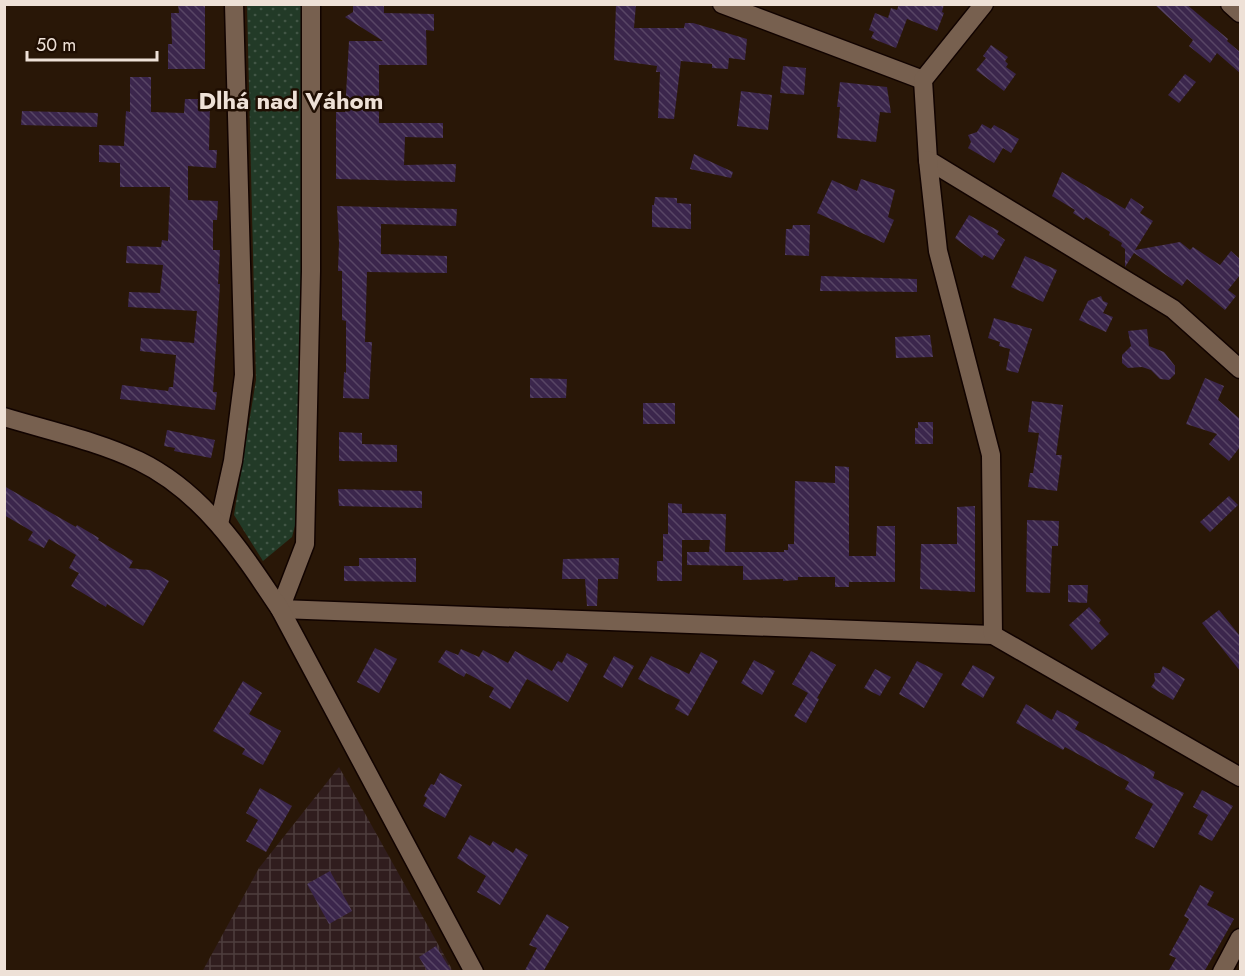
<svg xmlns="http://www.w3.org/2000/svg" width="1245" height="976" font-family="Jost,sans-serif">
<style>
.industrial{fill:url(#industrial-grid)}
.grass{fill:url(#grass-dots)}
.building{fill:url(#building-back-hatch)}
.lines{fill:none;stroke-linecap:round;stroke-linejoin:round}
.street-casing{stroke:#110300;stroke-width:21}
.secondary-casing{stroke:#110300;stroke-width:21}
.street{stroke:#77604f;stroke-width:18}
.secondary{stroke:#77604f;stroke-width:18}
.labels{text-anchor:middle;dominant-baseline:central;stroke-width:5;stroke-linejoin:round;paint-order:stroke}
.quarter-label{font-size:24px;font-weight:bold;fill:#eee1d7;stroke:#1f0e02}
</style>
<defs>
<pattern id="industrial-grid" width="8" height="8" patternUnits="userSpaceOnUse" patternTransform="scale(1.5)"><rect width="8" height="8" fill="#301d1e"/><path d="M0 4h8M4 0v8" fill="none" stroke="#4e3e3e"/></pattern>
<pattern id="grass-dots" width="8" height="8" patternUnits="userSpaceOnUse" patternTransform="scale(1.5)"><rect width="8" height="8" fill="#223a27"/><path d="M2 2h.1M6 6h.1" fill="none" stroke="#425646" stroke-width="1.8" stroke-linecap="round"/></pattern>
<pattern id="building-back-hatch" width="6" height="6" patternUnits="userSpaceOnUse" patternTransform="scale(1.5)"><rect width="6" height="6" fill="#3b264c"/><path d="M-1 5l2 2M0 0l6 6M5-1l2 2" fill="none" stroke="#584565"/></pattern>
</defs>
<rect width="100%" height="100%" fill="#291707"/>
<!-- industrial -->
<path class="industrial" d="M339,767L453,971L202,972L259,868Z"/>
<!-- grass -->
<path class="grass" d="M247,5H302V336L297,518L292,537L263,561L234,515L256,380Z"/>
<!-- building -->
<g class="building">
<path d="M178,4H205V69H168V44H172L171,13H179Z"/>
<path d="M616,4H636L634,28H684L685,23H693L747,39L745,60L729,58L728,69L712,68V64L681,61L674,119L658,118L660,72H656L657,66L614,60Z"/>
<path d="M899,4H944L942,12L944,13L937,31L907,19L896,48L871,38L874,32L869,30L875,13L888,18L891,8L897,10Z"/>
<path d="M1154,4H1186L1228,39L1227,41L1240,52V73L1217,53L1210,63L1189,46L1193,40Z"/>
<path d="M353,5H384V13L434,14V31L426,30L427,65H379V123H443V138L405,137L404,165L456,164L455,182L336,179V112H345L349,41H383L345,17L353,12Z"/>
<path d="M991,45L1008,57L1005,61L1008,64L1006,67L1016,74L1004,91L976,70L986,58L983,56Z"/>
<path d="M783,66L806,68L804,95L780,93Z"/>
<path d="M1185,74L1196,82L1179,103L1168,95Z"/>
<path d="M130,77H151V112L184,113L185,99H198V104H210L209,150H217L216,168L188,166V200L218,201L217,220H213V250H220L218,284H220L213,392H217L215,410L120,399L122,385L168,391L169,387H173L176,355L140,351L141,338L194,343L197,311L128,307L129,292L160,293L163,265L126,263L127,246L161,247L162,240L168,241L170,187H120V163L99,162V145L124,146L126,111L130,112Z"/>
<path d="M840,82L887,87L891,113L880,112L876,142L837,138L840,107H837Z"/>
<path d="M741,91L772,95L768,130L737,126Z"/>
<path d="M22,111L98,113L97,127L21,125Z"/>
<path d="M982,124L991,129L994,125L1019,139L1011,153L1003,148L994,163L968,148L971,142L968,135L977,132Z"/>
<path d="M694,154L733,172L731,178L690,169Z"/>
<path d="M1062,172L1125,209L1131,198L1144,207L1140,213L1153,221L1135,250L1180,242L1190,250L1193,247L1220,265L1231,251L1240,259V275L1228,290L1236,296L1225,310L1187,279L1182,286L1134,253L1125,267V249L1121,246L1122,243L1109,235L1110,232L1086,217L1084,220L1073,213L1075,210L1052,196Z"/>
<path d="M861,179L895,190L888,217L894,220L884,243L817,213L832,180L857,191Z"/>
<path d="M655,197L677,198V203L691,204V229L652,227V205H654Z"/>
<path d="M337,206L457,209L456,226L381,224V254L447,256V273L367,272L365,342H372L369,399L343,398L344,372L346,373V321L342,320V271H338L339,243Z"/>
<path d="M969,215L999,231L997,234L1005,240L993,260L984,255L982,258L955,238Z"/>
<path d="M793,225H810L809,256L785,255L786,229H792Z"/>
<path d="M1025,256L1057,270L1043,302L1011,287Z"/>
<path d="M821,276L917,279V292L820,291Z"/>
<path d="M1101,296L1103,301L1108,303L1103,313L1113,317L1106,332L1079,320L1088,301Z"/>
<path d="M994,318L1032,329L1018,373L1006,370L1010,349L999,346L1000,342L988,338Z"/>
<path d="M1147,329L1149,346L1164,352L1175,366V374L1169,380L1160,379L1151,370L1142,367L1128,368L1122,363V355L1131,346L1128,331Z"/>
<path d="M930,335L933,357L896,358L895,337Z"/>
<path d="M530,378L567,379L566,398H530Z"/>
<path d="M1205,378L1224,386L1218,400L1240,419V447L1229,461L1209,444L1217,434L1186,424Z"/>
<path d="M1032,401L1063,405L1056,455H1062L1057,491L1028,487L1030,473H1033L1039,433L1028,432Z"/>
<rect x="643" y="403" width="32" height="21"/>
<path d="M918,422H933V444H915V428H918Z"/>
<path d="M167,430L215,440L211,458L174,451L175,448L164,446Z"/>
<path d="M339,432L362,433V444L397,445V462L339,461Z"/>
<path d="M835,466L849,467V556H876L877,526H895V582H849V587H835V577H798V580L783,581V579L743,580V566L687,565V552H709L710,540H682V581H657V561H663V534H668V503L682,504V513L726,514L725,552H784V550H788V544H794L795,481L835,483Z"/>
<path d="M4,486L76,527L77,525L99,538L98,540L133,561L129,568L150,570L169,581L143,626L107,604L106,607L71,586L79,573L69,568L76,555L49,539L44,548L28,540L33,532L4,515Z"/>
<path d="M338,489L422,491V508L339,506Z"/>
<path d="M1229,496L1238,505L1210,532L1200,522Z"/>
<path d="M975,506V592L920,589L921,544H957V507Z"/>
<path d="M1027,520L1059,521L1058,546H1052L1050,593L1026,592Z"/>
<path d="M359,558H416V582L344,581V566H359Z"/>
<path d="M619,558L618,579H598L597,606H587L585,579H562L563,559Z"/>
<path d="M1068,585H1088L1087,603L1068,602Z"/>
<path d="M1089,607L1101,620L1099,623L1109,634L1092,650L1069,625Z"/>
<path d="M1219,610L1240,636V671L1202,623Z"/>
<path d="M375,648L397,659L379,693L357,682Z"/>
<path d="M461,649L479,657L483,650L508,663L515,651L552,671L558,661L562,663L567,653L588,664L568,702L527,679L510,709L489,697L494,688L466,673L464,677L438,662L446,650L458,655Z"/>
<path d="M811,651L836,665L817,698L819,699L806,723L794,716L808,693L792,684Z"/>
<path d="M701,652L718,661L688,716L675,709L680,700L638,679L651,656L689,674Z"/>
<path d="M614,656L634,666L622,688L603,677Z"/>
<path d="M754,660L775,671L762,695L741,683Z"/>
<path d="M917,661L943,674L924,708L899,694Z"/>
<path d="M973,665L995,677L983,698L961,685Z"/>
<path d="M1163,666L1185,679L1173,700L1151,687L1155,681L1154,673H1160Z"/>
<path d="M875,669L891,677L880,696L864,688Z"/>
<path d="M243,681L262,693L249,714L281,731L263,765L242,754L245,749L213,731Z"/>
<path d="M1026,704L1052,720L1057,710L1079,722L1075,729L1155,772L1153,778L1184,793L1154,848L1135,838L1153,804L1125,789L1129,782L1065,747L1063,750L1016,723Z"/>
<path d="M440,773L462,785L445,818L423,806L427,798L424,796L431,784L434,785Z"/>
<path d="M260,788L292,806L266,852L246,841L258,820L246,813Z"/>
<path d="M1202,790L1233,806L1212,841L1198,834L1208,815L1193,807Z"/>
<path d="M470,835L490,846L493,841L513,853L516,848L528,855L500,905L477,892L486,876L457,858Z"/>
<path d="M330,871L352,911L329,924L307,884Z"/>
<path d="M1200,885L1214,892L1207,905L1234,919L1204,972H1168L1176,958L1169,955L1189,919L1184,916Z"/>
<path d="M547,914L569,927L543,972H524L537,948L529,945Z"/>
<path d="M436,946L452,972H428L419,957Z"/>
</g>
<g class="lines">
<!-- street casing -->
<g class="street-casing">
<g id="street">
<path d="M311,4V271L305,544L280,609L993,635L1240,777"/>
<path d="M722,4L923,80"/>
<path d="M984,4L923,80L928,160L1173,309L1240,369"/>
<path d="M1230,4L1240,13"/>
<path d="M928,160L938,251L991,455L993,635"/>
<path d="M219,524L233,461L244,375L234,4"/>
<path d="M1222,972L1240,938"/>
</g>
</g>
<!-- secondary casing -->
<g class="secondary-casing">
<path id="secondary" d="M4,417C50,431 97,441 139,461C203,492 242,552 280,609L474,972"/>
</g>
<!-- street -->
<use href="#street" class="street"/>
<!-- secondary -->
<use href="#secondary" class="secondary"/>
</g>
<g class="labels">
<!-- quarter labels -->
<g class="quarter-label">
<text x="291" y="100">Dlhá nad Váhom</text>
</g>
</g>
<!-- border -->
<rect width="1245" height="976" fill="none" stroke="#eee1d7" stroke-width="12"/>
<!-- scale -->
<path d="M27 51v9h130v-9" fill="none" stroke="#eee1d7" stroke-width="3"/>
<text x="36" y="51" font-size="18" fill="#eee1d7" stroke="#1f0e02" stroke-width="4.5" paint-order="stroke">50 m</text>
</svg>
